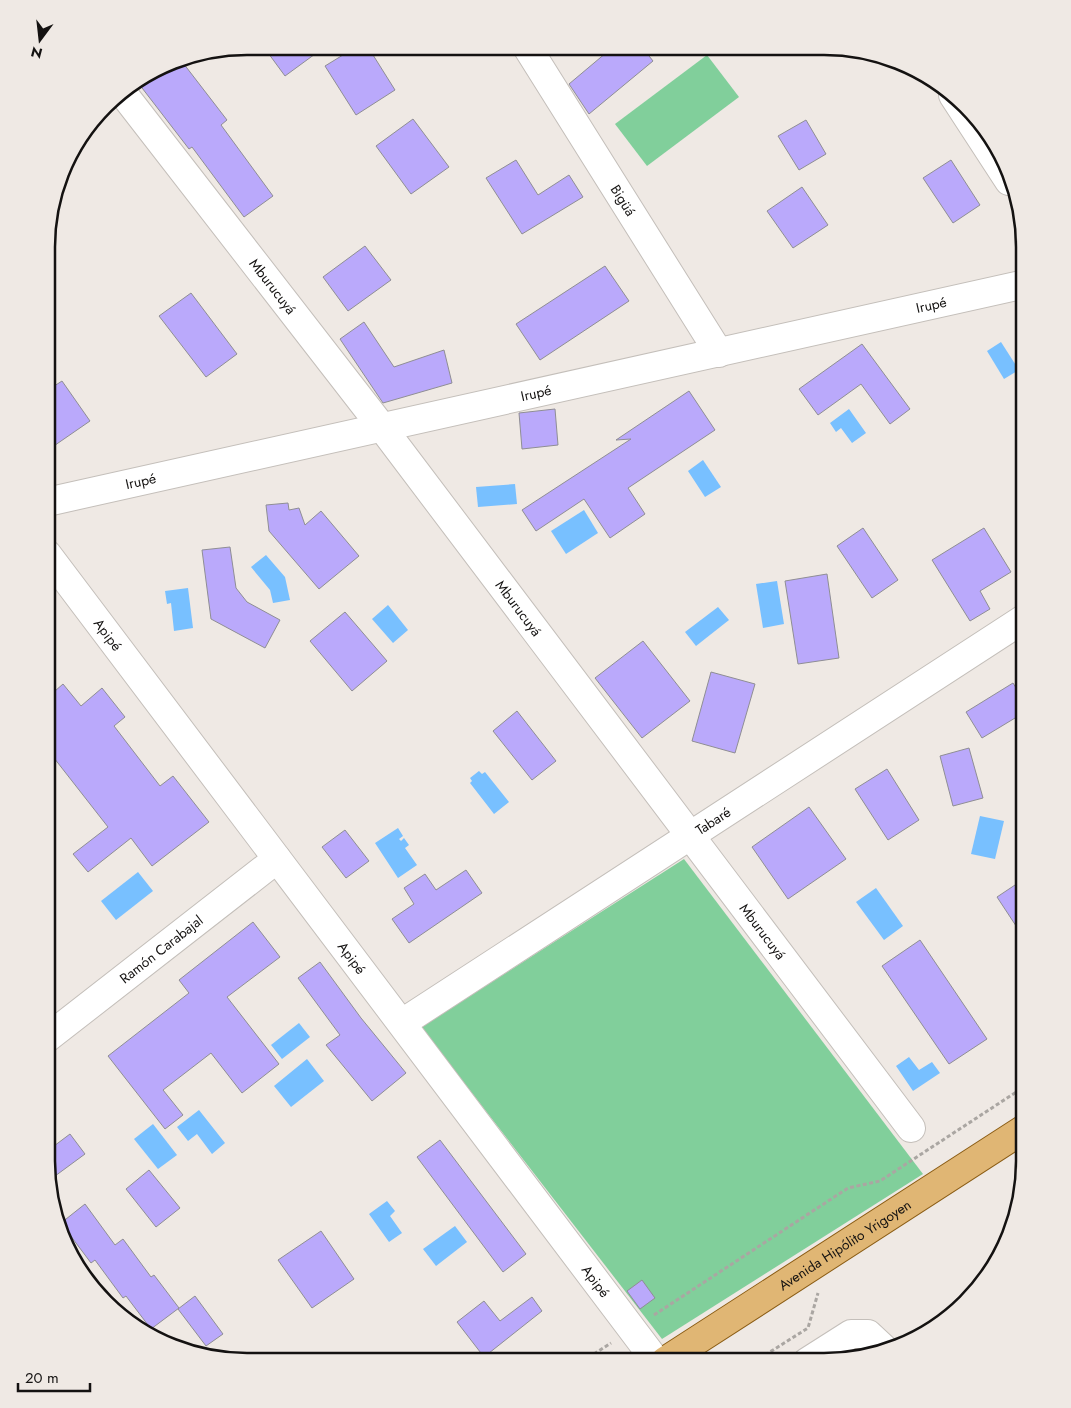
<svg xmlns="http://www.w3.org/2000/svg" width="1071" height="1408" font-family="Jost,sans-serif">
<style>
.green{fill:#81cf9b}
.water{fill:#78c0ff}
.building{fill:#baa9fb;stroke:#8f8e94}
.lines{fill:none;stroke-linecap:round;stroke-linejoin:round}
.street-casing{stroke:#c4bfba;stroke-width:30}
.primary-casing{stroke:#8b5d15;stroke-width:30}
.path{stroke:#aaa6a2;stroke-width:3;stroke-dasharray:4 2.5;stroke-linecap:butt}
.street{stroke:#fff;stroke-width:28}
.primary{stroke:#e0b674;stroke-width:28}
.labels{text-anchor:middle;dominant-baseline:central;stroke-width:4.5;stroke-linejoin:round;paint-order:stroke}
.street-label{font-size:14px;fill:#141211;stroke:#efe9e4}
.rim{fill:none;stroke:#141211;stroke-width:2.5}
</style>
<rect width="100%" height="100%" fill="#efe9e4"/>
<!-- green -->
<g class="green">
<path d="M707,55L739,97L647,166L615,124Z"/>
<path d="M684,859L923,1174L662,1339L421,1027Z"/>
</g>
<!-- water -->
<g class="water">
<path d="M1001,342L1019,370L1004,379L987,351Z"/>
<path d="M849,409L866,433L852,443L841,428L836,432L830,423Z"/>
<path d="M703,460L721,487L705,497L688,471Z"/>
<path d="M515,484L517,504L478,507L476,487Z"/>
<path d="M584,510L598,533L566,554L551,531Z"/>
<path d="M266,555L285,577L290,600L273,603L270,590L251,567Z"/>
<path d="M777,581L784,624L763,628L756,584Z"/>
<path d="M188,588L193,628L174,631L171,603L167,604L165,591Z"/>
<path d="M388,605L408,630L393,643L372,619Z"/>
<path d="M718,607L729,620L696,646L685,632Z"/>
<path d="M479,771L482,774L485,772L509,802L494,814L470,783L472,781L470,778Z"/>
<path d="M980,816L1004,821L995,859L971,854Z"/>
<path d="M398,828L403,836L399,839L401,841L404,838L409,845L405,848L417,865L398,878L375,843Z"/>
<path d="M138,872L153,891L116,920L101,901Z"/>
<path d="M876,888L903,926L884,940L856,902Z"/>
<path d="M299,1023L310,1037L282,1059L271,1045Z"/>
<path d="M909,1057L919,1070L932,1062L940,1073L913,1091L896,1066Z"/>
<path d="M307,1059L324,1081L291,1107L274,1086Z"/>
<path d="M199,1110L225,1143L212,1154L197,1134L188,1141L177,1127Z"/>
<path d="M153,1124L177,1155L158,1169L134,1139Z"/>
<path d="M387,1201L395,1211L390,1216L402,1233L389,1242L369,1214Z"/>
<path d="M455,1226L467,1242L436,1266L423,1249Z"/>
</g>
<!-- building -->
<g class="building">
<path d="M263,46H326L285,76Z"/>
<path d="M356,47H368L395,90L356,115L325,66Z"/>
<path d="M613,47H642L653,61L589,114L569,84Z"/>
<path d="M180,59L227,120L221,125L273,196L244,217L192,147L189,149L139,84L151,75Z"/>
<path d="M413,119L449,167L411,194L376,146Z"/>
<path d="M806,120L826,154L799,170L778,136Z"/>
<path d="M516,160L538,195L569,175L583,197L522,234L486,178Z"/>
<path d="M951,160L980,205L953,223L923,178Z"/>
<path d="M802,187L828,225L793,248L767,211Z"/>
<path d="M365,246L391,280L348,311L323,277Z"/>
<path d="M605,266L629,301L540,360L516,324Z"/>
<path d="M191,293L237,354L206,377L159,316Z"/>
<path d="M364,322L394,367L444,350L452,383L383,403L340,339Z"/>
<path d="M862,344L910,409L890,424L861,384L818,415L799,389Z"/>
<path d="M62,381L90,421L48,450V390Z"/>
<path d="M689,391L715,430L628,488L645,514L610,538L584,499L536,531L522,510L631,439L616,440Z"/>
<path d="M555,409L558,445L522,449L519,413Z"/>
<path d="M288,503L289,510L299,508L305,525L321,511L359,556L319,589L269,531L266,505Z"/>
<path d="M863,528L898,580L872,598L837,546Z"/>
<path d="M984,528L1011,572L980,591L990,609L970,621L932,560Z"/>
<path d="M230,547L236,588L247,602L280,620L265,648L211,619L202,550Z"/>
<path d="M827,574L839,658L798,664L785,581Z"/>
<path d="M345,612L387,661L352,691L310,641Z"/>
<path d="M643,641L690,701L642,738L595,678Z"/>
<path d="M711,672L755,684L735,753L692,741Z"/>
<path d="M1013,683L1025,702V712L982,738L966,712Z"/>
<path d="M63,684L81,706L102,688L125,717L114,726L160,786L173,776L209,822L152,866L131,838L88,872L73,854L108,827L47,749V698Z"/>
<path d="M517,711L556,761L532,780L493,731Z"/>
<path d="M969,748L983,798L953,806L940,756Z"/>
<path d="M887,769L919,820L888,840L855,789Z"/>
<path d="M809,807L846,859L788,899L752,847Z"/>
<path d="M345,830L369,861L346,878L322,847Z"/>
<path d="M466,870L482,893L409,943L392,919L414,904L404,888L425,874L436,890Z"/>
<path d="M1024,879V938L997,897Z"/>
<path d="M253,922L280,957L227,997L279,1064L242,1093L211,1053L163,1090L183,1115L165,1129L108,1056L189,993L179,980Z"/>
<path d="M920,940L987,1039L949,1064L882,966Z"/>
<path d="M320,962L361,1018L406,1073L372,1101L326,1045L340,1035L298,978Z"/>
<path d="M70,1134L85,1154L51,1179L46,1161V1152Z"/>
<path d="M440,1140L526,1254L503,1272L417,1157Z"/>
<path d="M149,1170L180,1208L156,1227L126,1189Z"/>
<path d="M85,1204L115,1245L123,1239L151,1277L154,1275L179,1308L151,1329L126,1296L123,1298L95,1260L91,1263L61,1223Z"/>
<path d="M321,1231L354,1279L312,1308L278,1260Z"/>
<path d="M642,1280L655,1298L640,1309L627,1291Z"/>
<path d="M195,1296L223,1334L206,1346L178,1309Z"/>
<path d="M532,1297L542,1311L484,1357L457,1322L484,1301L500,1321Z"/>
</g>
<g class="lines">
<!-- street casing -->
<g class="street-casing">
<g id="street">
<path id="s1" d="M527,47L719,353"/>
<path id="s2" d="M122,92L381,426L911,1128"/>
<path d="M953,95L1009,181"/>
<path id="s3" d="M47,502L1025,284"/>
<path id="s4" d="M47,554L656,1361"/>
<path id="s5" d="M402,1023L1025,618"/>
<path id="s6" d="M46,1039L277,859"/>
<path d="M807,1362L851,1334H868L883,1348"/>
</g>
</g>
<!-- primary casing -->
<g class="primary-casing">
<g id="primary">
<path id="s7" d="M665,1361L1024,1129"/>
</g>
</g>
<!-- path -->
<g class="path">
<path d="M654,1315L848,1188L880,1181L1024,1087"/>
<path d="M583,1361L611,1343"/>
<path d="M754,1362L808,1328L818,1293"/>
</g>
<!-- street -->
<use href="#street" class="street"/>
<!-- primary -->
<use href="#primary" class="primary"/>
</g>
<g class="labels">
<!-- street labels -->
<g class="street-label">
<text stroke="none"><textPath href="#s1" startOffset="181">Bigüá</textPath></text>
<text stroke="none"><textPath href="#s2" startOffset="246">Mburucuyá</textPath></text>
<text stroke="none"><textPath href="#s3" startOffset="906">Irupé</textPath></text>
<text stroke="none"><textPath href="#s3" startOffset="501">Irupé</textPath></text>
<text stroke="none"><textPath href="#s3" startOffset="96">Irupé</textPath></text>
<text stroke="none"><textPath href="#s2" startOffset="651">Mburucuyá</textPath></text>
<text stroke="none"><textPath href="#s4" startOffset="101">Apipé</textPath></text>
<text stroke="none"><textPath href="#s5" startOffset="371">Tabaré</textPath></text>
<text stroke="none"><textPath href="#s2" startOffset="1056">Mburucuyá</textPath></text>
<text stroke="none"><textPath href="#s6" startOffset="146">Ramón Carabajal</textPath></text>
<text stroke="none"><textPath href="#s4" startOffset="506">Apipé</textPath></text>
<text stroke="none"><textPath href="#s7" startOffset="214">Avenida Hipólito Yrigoyen</textPath></text>
<text stroke="none"><textPath href="#s4" startOffset="911">Apipé</textPath></text>
</g>
</g>
<!-- crop -->
<path d="M0 0H1071V1408H0ZM247 55H824A192 192 0 0 1 1016 247V1161A192 192 0 0 1 824 1353H247A192 192 0 0 1 55 1161V247A192 192 0 0 1 247 55Z" fill="#efe9e4" fill-rule="evenodd"/>
<path class="rim" d="M247 55H824A192 192 0 0 1 1016 247V1161A192 192 0 0 1 824 1353H247A192 192 0 0 1 55 1161V247A192 192 0 0 1 247 55Z"/>
<!-- north arrow -->
<g transform="translate(40 40) rotate(195)" stroke="#efe9e4" stroke-width="4" paint-order="stroke">
<path d="M0-4L9 19L0 12L-9 19Z" fill="#141211"/>
<text y="-8" font-size="14" font-weight="bold" text-anchor="middle" fill="#141211">N</text>
</g>
<!-- scale -->
<path d="M18 1383v8h72v-8" fill="none" stroke="#141211" stroke-width="2.5"/>
<text x="25" y="1383" font-size="15" fill="#141211" stroke="#efe9e4" stroke-width="4" paint-order="stroke">20 m</text>
</svg>
